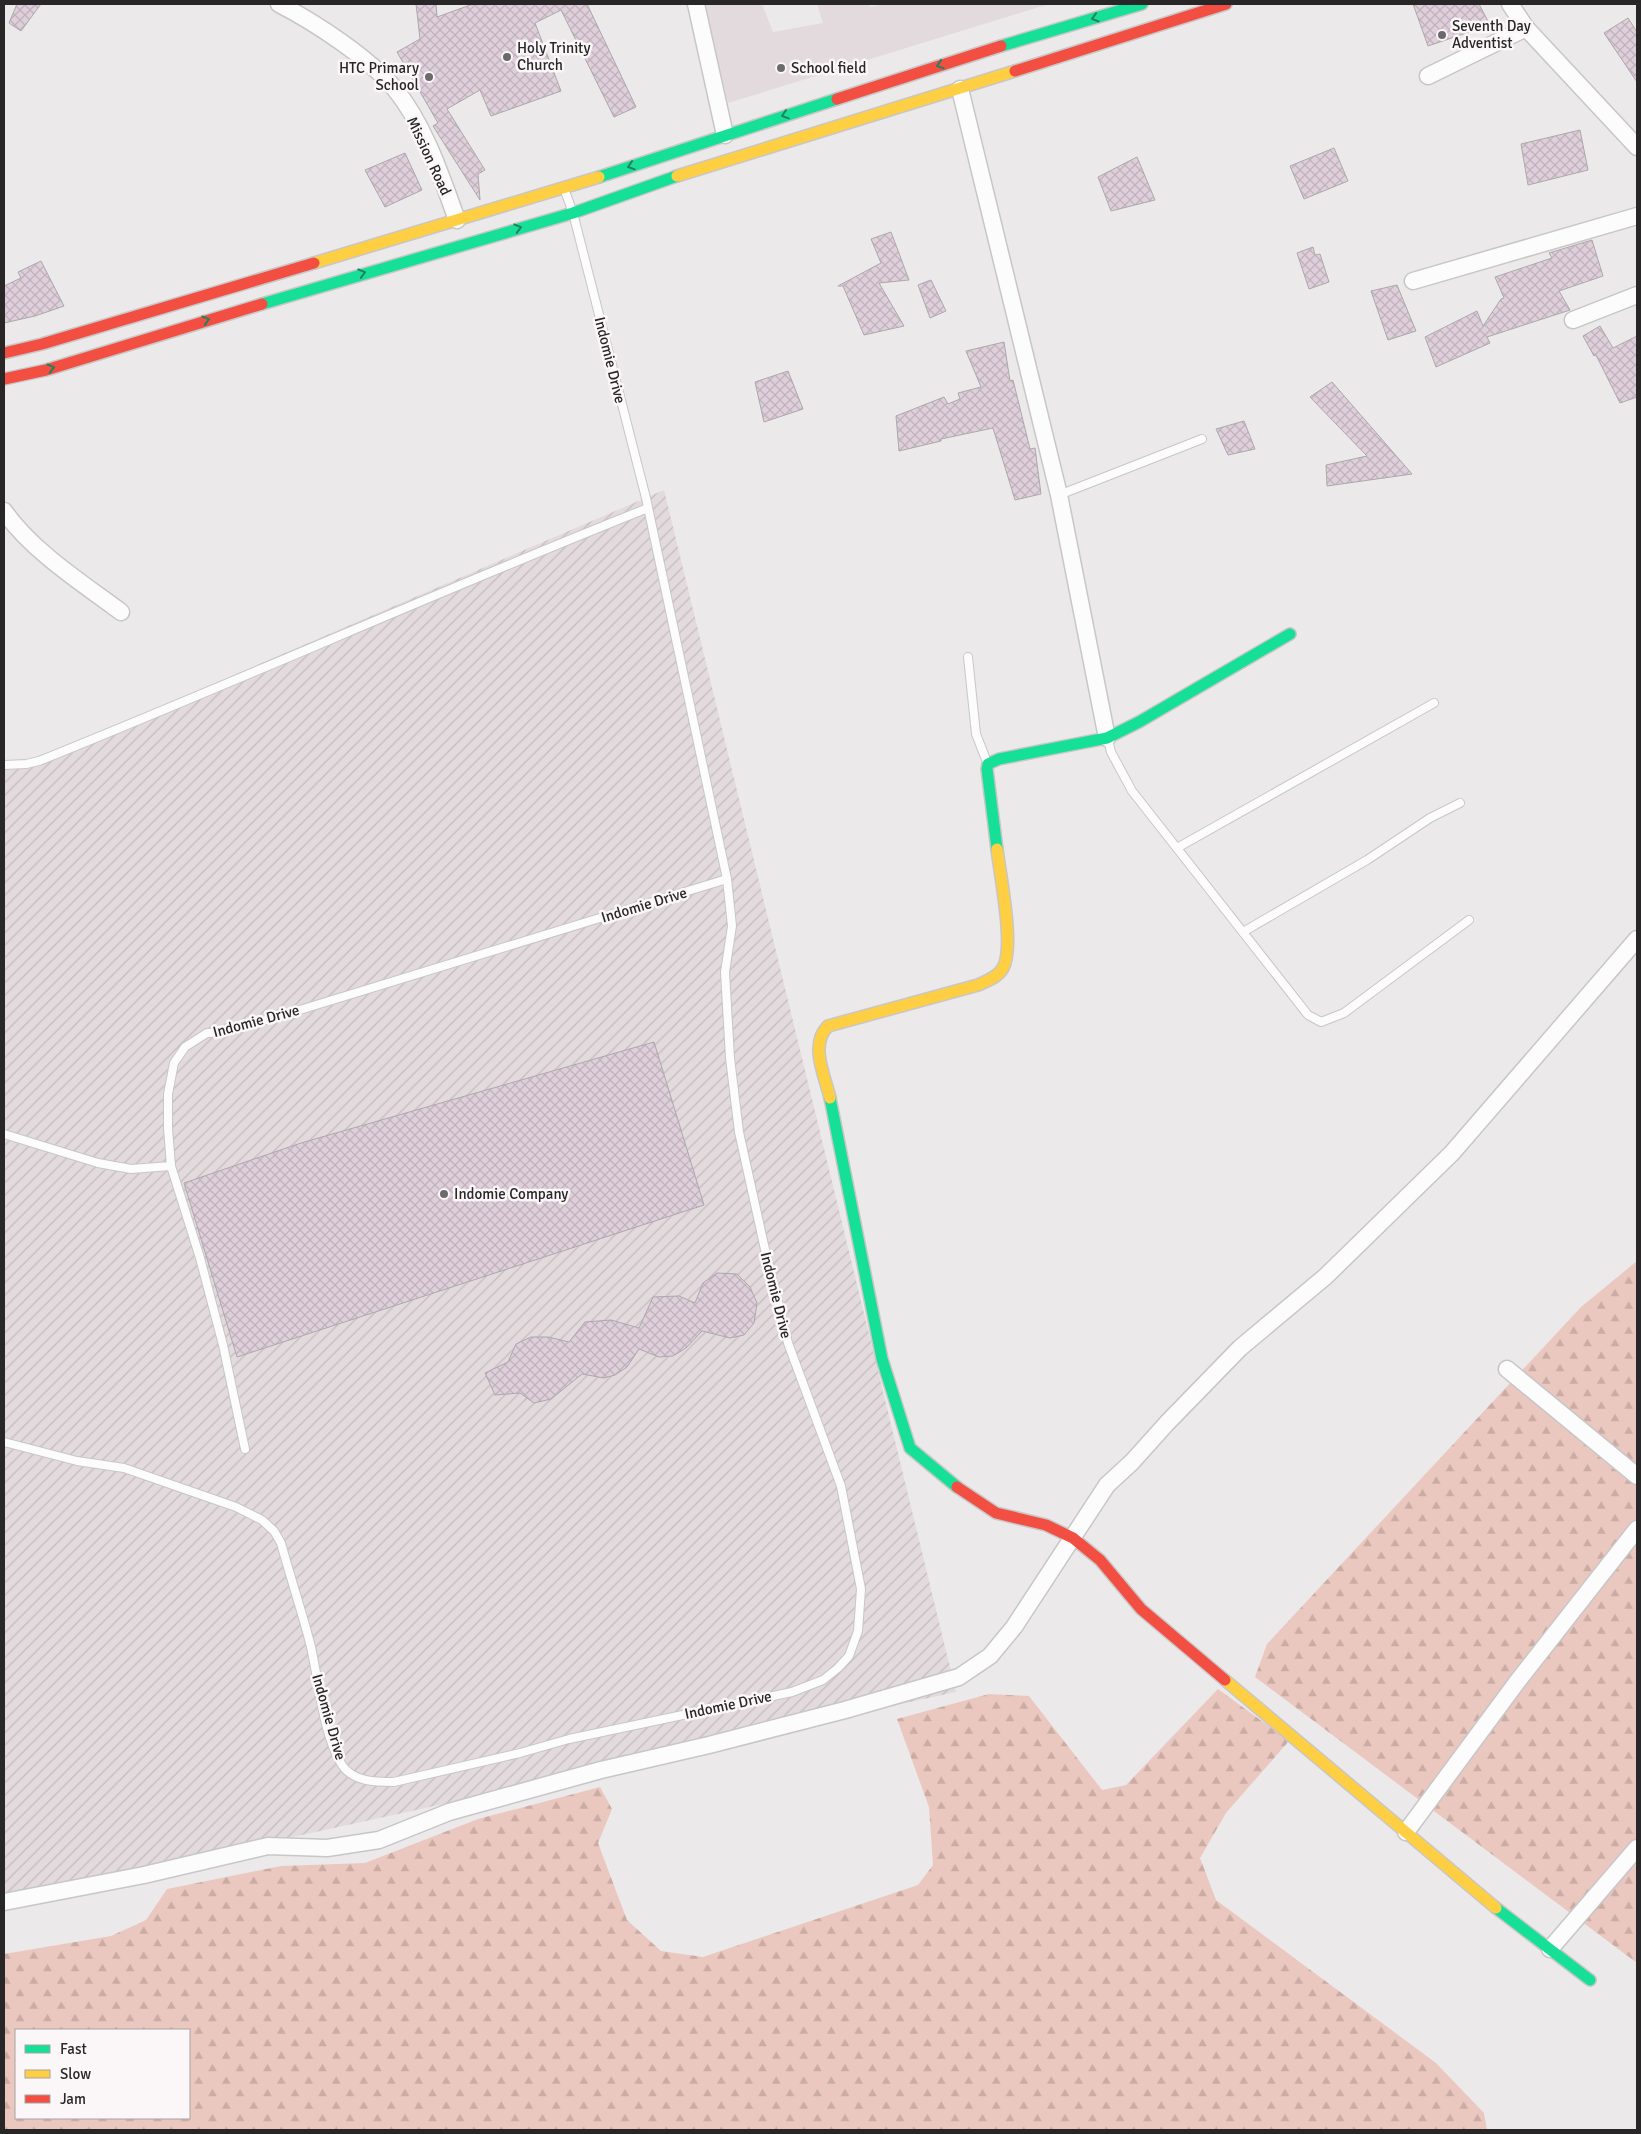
<svg xmlns="http://www.w3.org/2000/svg" width="1641" height="2134" font-family="Signika,sans-serif">
<style>
.built{fill:#e3dade}
.industrial{fill:url(#industrial-furrows)}
.forest{fill:url(#forest-firs);fill-rule:evenodd}
.building{fill:url(#building-cross-hatch);stroke:#aba9aa}
.lines{fill:none;stroke-linecap:round;stroke-linejoin:round}
.lane-casing{stroke:#c8c6c7;stroke-width:10}
.street-casing{stroke:#c8c6c7;stroke-width:19}
.fast-casing{stroke:#c8c6c7;stroke-width:14}
.slow-casing{stroke:#c8c6c7;stroke-width:14}
.jam-casing{stroke:#c8c6c7;stroke-width:14}
.lane{stroke:#fcfcfc;stroke-width:8}
.street{stroke:#fcfcfc;stroke-width:16}
.fast{stroke:#16e098;stroke-width:11}
.slow{stroke:#ffcf43;stroke-width:11}
.jam{stroke:#f24e42;stroke-width:11}
.oneway{stroke:#1f8360}
.poi-dot{fill:#6d6a6b;stroke:#fbf6f7;stroke-width:2}
.labels{text-anchor:middle;dominant-baseline:central;stroke-width:5;stroke-linejoin:round;paint-order:stroke}
.poi-label{font-size:15px;fill:#282627;stroke:#fbf6f7;text-anchor:start}
.street-label{font-size:15px;fill:#282627;stroke:#fbf6f7}
</style>
<defs>
<pattern id="industrial-furrows" width="10" height="10" patternUnits="userSpaceOnUse" patternTransform="scale(1.25)"><rect width="10" height="10" fill="#e3dade"/><path d="M-1 1l2-2M0 10L10 0M9 11l2-2" fill="none" stroke="#c3bbbe"/></pattern>
<pattern id="forest-firs" width="22" height="20" patternUnits="userSpaceOnUse" patternTransform="scale(1.25)"><rect width="22" height="20" fill="#ebc8bf"/><path d="M5 1l3.5 6h-7zM16 11l3.5 6h-7z" fill="#caaca4"/></pattern>
<pattern id="building-cross-hatch" width="8" height="8" patternUnits="userSpaceOnUse" patternTransform="scale(1.25)"><rect width="8" height="8" fill="#dfcfdb"/><path d="M0 0l8 8M0 8l8-8" fill="none" stroke="#bfb2bc"/></pattern>
</defs>
<rect width="100%" height="100%" fill="#ece9ea"/>
<!-- built -->
<path class="built" d="M703,4H762L773,32L823,23L817,4H869L870,7L882,4H1049L728,103Z"/>
<!-- industrial -->
<path class="industrial" d="M664,490L956,1692L4,1900V769L13,770Z"/>
<!-- forest -->
<g class="forest">
<path d="M1637,1261V1963L1255,1677L1267,1644L1581,1307Z"/>
<path d="M1218,1689L1289,1741L1226,1813L1200,1858L1216,1900L1436,2063L1484,2113L1487,2130H4V1954L111,1936L146,1920L167,1889L281,1866L365,1863L478,1819L600,1787L612,1809L598,1843L627,1920L661,1951L703,1957L918,1885L933,1865L929,1807L897,1719L989,1694L1029,1696L1102,1790L1126,1785ZM16,2030H189V2118H16Z"/>
</g>
<!-- building -->
<g class="building">
<path d="M17,4H41L21,31L9,23Z"/>
<path d="M416,4H436L437,17L473,4H587L636,107L614,117L561,10L535,23L561,91L491,116L480,90L447,109L485,170L478,174L480,200L433,126L438,123L397,52L420,39Z"/>
<path d="M1413,4H1479L1490,25L1428,46Z"/>
<path d="M1628,18L1637,32V82L1604,33Z"/>
<path d="M1580,130L1588,170L1528,185L1521,144Z"/>
<path d="M1334,148L1348,181L1304,199L1290,166Z"/>
<path d="M405,153L422,190L385,207L365,170Z"/>
<path d="M1137,157L1155,200L1111,211L1098,177Z"/>
<path d="M891,232L909,280L879,283L904,326L864,335L843,286H838L881,263L871,239Z"/>
<path d="M1592,240L1603,276L1559,291L1570,310L1487,337L1490,343L1436,367L1425,337L1477,311L1483,326L1501,299L1504,298L1495,277L1552,258L1549,253Z"/>
<path d="M1313,247L1315,255L1320,254L1329,282L1309,289L1297,253Z"/>
<path d="M41,261L64,306L35,316L4,323V286L21,278L18,272Z"/>
<path d="M931,280L946,311L930,318L918,285Z"/>
<path d="M1397,285L1416,331L1388,340L1371,291Z"/>
<path d="M1600,326L1613,348L1637,336V397L1620,403L1596,355L1594,356L1583,336Z"/>
<path d="M1004,342L1010,381L1013,380L1030,449L1035,448L1041,494L1015,500L993,428L941,439V441L899,451L896,416L944,397L948,404L960,399L958,393L981,387L966,351Z"/>
<path d="M788,371L803,409L764,422L755,382Z"/>
<path d="M1332,382L1412,474L1327,486L1326,465L1367,456L1310,397Z"/>
<path d="M1244,421L1255,449L1228,455L1216,429Z"/>
<path d="M654,1042L704,1205L237,1357L184,1183L301,1143Z"/>
<path d="M717,1273L737,1274L750,1287L757,1303L754,1323L744,1335L730,1338L702,1331L686,1348L673,1356L659,1357L639,1349L627,1367L615,1375L604,1378L582,1374L551,1399L534,1403L520,1393L495,1395L485,1373L508,1362L516,1344L531,1337H548L569,1342L585,1322L611,1320L639,1328L653,1297L679,1296L695,1303L703,1283Z"/>
</g>
<g class="lines">
<!-- lane casing -->
<g class="lane-casing">
<g id="lane">
<path d="M1059,495L1202,439"/>
<path d="M968,657L976,734L987,762"/>
<path d="M1108,740L1111,752L1132,791L1308,1015L1321,1022L1344,1013L1469,920"/>
<path d="M4,765L26,764L39,761C243,679 444,589 648,508"/>
<path d="M1177,848L1434,703"/>
<path d="M1243,932L1367,860L1430,818L1460,803"/>
<path d="M4,1134L98,1163L131,1169L171,1166"/>
<path d="M4,1442L77,1461L124,1468L236,1507L262,1520L274,1531L281,1543C290,1576 301,1609 310,1643C319,1679 322,1733 342,1765C353,1782 376,1782 394,1782L520,1753L569,1739L792,1692L823,1680L838,1668L849,1656L858,1631L861,1589L841,1486L788,1343L764,1245L739,1132L730,1058L725,972L732,926L727,879L646,498L573,213L565,191"/>
<path d="M245,1449L223,1345L200,1258L171,1166L168,1128V1094L174,1063L185,1047L207,1033L225,1032L290,1013L727,879"/>
</g>
</g>
<!-- street casing -->
<g class="street-casing">
<g id="street">
<path d="M279,4C316,23 369,58 395,89C425,126 441,176 457,220"/>
<path d="M696,4L725,135"/>
<path d="M1510,4L1526,28L1637,147"/>
<path d="M1428,76L1526,28"/>
<path d="M960,89L1059,495L1107,738"/>
<path d="M1413,281L1637,216"/>
<path d="M1573,320L1637,295"/>
<path d="M4,511C32,551 82,583 121,612"/>
<path d="M1507,1369L1637,1476"/>
<path d="M1406,1832L1517,1682L1637,1529"/>
<path d="M4,1902L144,1875L268,1846L327,1848L379,1840L449,1812L601,1770L709,1745L845,1710L959,1677L990,1656L1014,1627L1107,1485L1132,1462L1167,1423L1240,1348L1326,1276L1452,1153L1637,939"/>
<path d="M1550,1949L1637,1848"/>
</g>
</g>
<!-- fast casing -->
<g class="fast-casing">
<g id="fast">
<path d="M1001,46L1142,4"/>
<path d="M599,177L837,99"/>
<path d="M262,304L573,213L677,176"/>
<path d="M997,849L987,769L988,764L999,759L1107,738L1139,722L1290,634"/>
<path d="M830,1098L882,1359L910,1448L957,1487"/>
<path d="M1496,1908L1590,1980"/>
</g>
</g>
<!-- slow casing -->
<g class="slow-casing">
<g id="slow">
<path d="M677,176L1015,71"/>
<path d="M314,263L599,177"/>
<path d="M830,1098C825,1076 809,1045 828,1026L978,985C987,981 998,977 1003,968C1015,947 1000,875 997,849"/>
<path d="M1225,1680L1496,1908"/>
</g>
</g>
<!-- jam casing -->
<g class="jam-casing">
<g id="jam">
<path d="M1015,71L1226,4"/>
<path d="M837,99L1001,46"/>
<path d="M4,353L42,344L314,263"/>
<path d="M4,379L46,370L262,304"/>
<path d="M957,1487L996,1513L1046,1525L1073,1538L1100,1560L1141,1609L1225,1680"/>
</g>
</g>
<!-- lane -->
<use href="#lane" class="lane"/>
<!-- street -->
<use href="#street" class="street"/>
<!-- fast -->
<use href="#fast" class="fast"/>
<!-- slow -->
<use href="#slow" class="slow"/>
<!-- jam -->
<use href="#jam" class="jam"/>
</g>
<!-- one-way arrows -->
<defs><path id="oneway-chevron" d="M-2-3.5L2.5 0L-2 3.5" fill="none" stroke-width="1.6" stroke-linecap="round" stroke-linejoin="round" transform="scale(1.25)"/></defs>
<g class="oneway">
<use href="#oneway-chevron" transform="translate(1095 18) rotate(163)"/>
<use href="#oneway-chevron" transform="translate(940 65) rotate(162)"/>
<use href="#oneway-chevron" transform="translate(785 115) rotate(162)"/>
<use href="#oneway-chevron" transform="translate(631 166) rotate(162)"/>
<use href="#oneway-chevron" transform="translate(518 228) rotate(-16)"/>
<use href="#oneway-chevron" transform="translate(362 273) rotate(-17)"/>
<use href="#oneway-chevron" transform="translate(206 320) rotate(-17)"/>
<use href="#oneway-chevron" transform="translate(51 368) rotate(-16)"/>
</g>
<!-- markers -->
<g class="poi-dot">
<circle cx="1442" cy="35" r="5"/>
<circle cx="507" cy="57" r="5"/>
<circle cx="781" cy="68" r="5"/>
<circle cx="429" cy="77" r="5"/>
<circle cx="444" cy="1194" r="5"/>
</g>
<g class="labels">
<!-- poi labels -->
<g class="poi-label">
<text x="1452" y="26">Seventh Day<tspan x="1452" dy="17">Adventist</tspan></text>
<text x="517" y="48">Holy Trinity<tspan x="517" dy="17">Church</tspan></text>
<text x="419" y="68" text-anchor="end">HTC Primary<tspan x="419" dy="17">School</tspan></text>
<text x="791" y="68">School field</text>
<text x="454" y="1194">Indomie Company</text>
</g>
<!-- street labels -->
<g class="street-label">
<text transform="translate(429 156) rotate(65)">Mission Road</text>
<text transform="translate(610 360) rotate(76)">Indomie Drive</text>
<text transform="translate(644 905) rotate(-17)">Indomie Drive</text>
<text transform="translate(256 1021) rotate(-15)">Indomie Drive</text>
<text transform="translate(776 1295) rotate(76)">Indomie Drive</text>
<text transform="translate(728 1705) rotate(-12)">Indomie Drive</text>
<text transform="translate(329 1717) rotate(74)">Indomie Drive</text>
</g>
</g>
<!-- border -->
<rect width="1641" height="2134" fill="none" stroke="#282627" stroke-width="10"/>
<!-- legend -->
<rect x="15" y="2029" width="175" height="90" fill="#fbf6f7" stroke="#a7a3a4"/>
<rect x="25" y="2045" width="25" height="8" fill="#16e098" stroke="#a7a3a4"/>
<text x="60" y="2054" font-size="15" fill="#282627">Fast</text>
<rect x="25" y="2070" width="25" height="8" fill="#ffcf43" stroke="#a7a3a4"/>
<text x="60" y="2079" font-size="15" fill="#282627">Slow</text>
<rect x="25" y="2095" width="25" height="8" fill="#f24e42" stroke="#a7a3a4"/>
<text x="60" y="2104" font-size="15" fill="#282627">Jam</text>
</svg>
